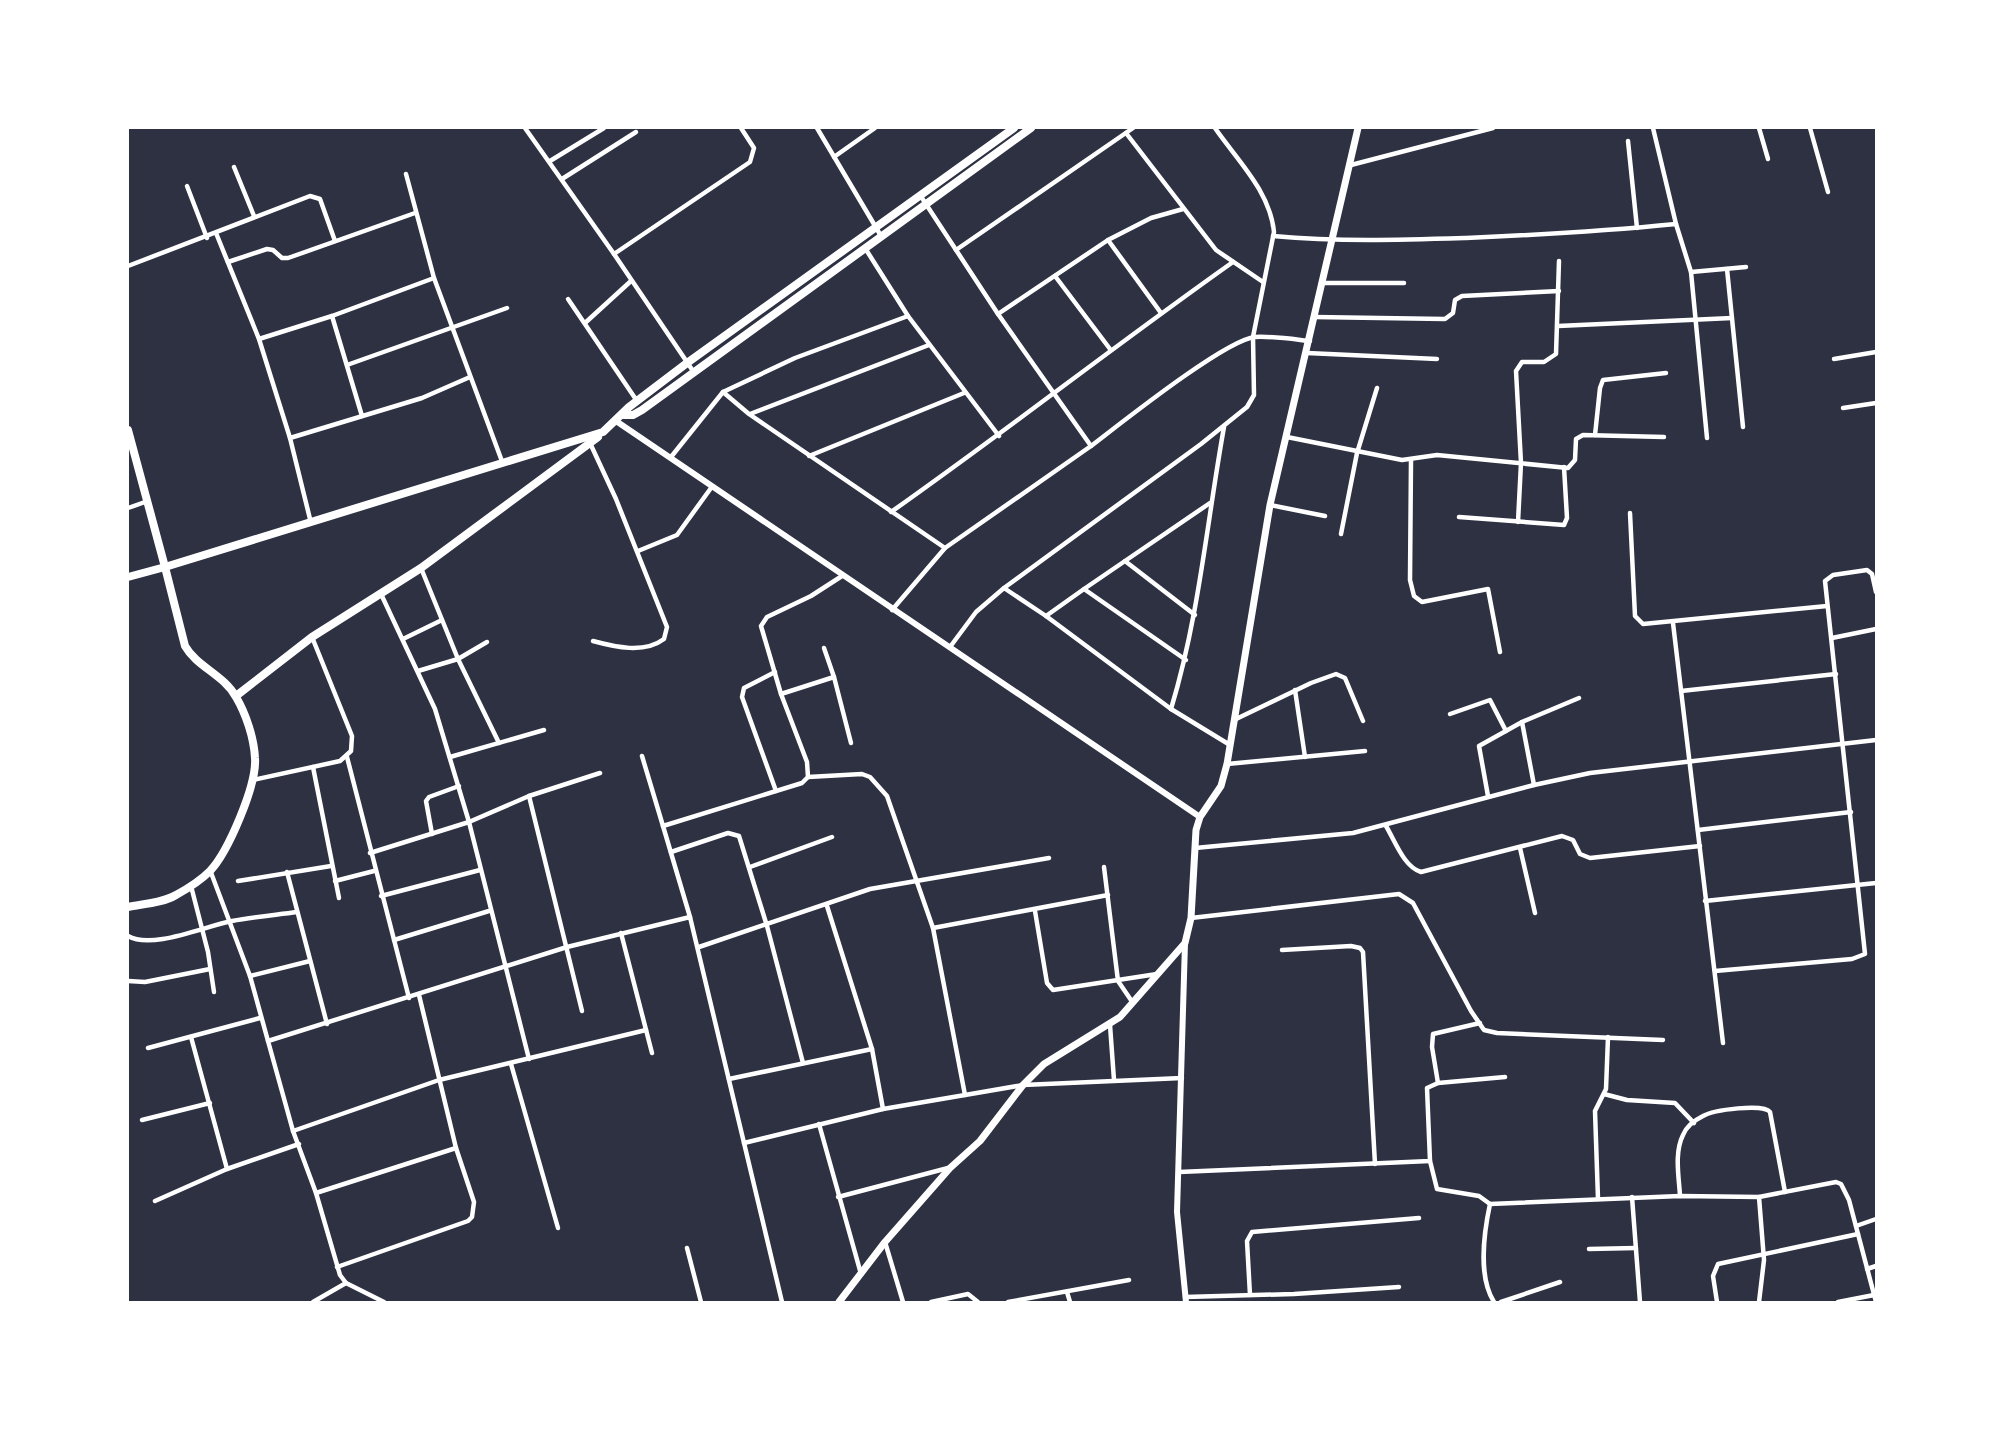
<svg xmlns="http://www.w3.org/2000/svg" width="2004" height="1430" font-family="'Work Sans',sans-serif">
<style>
.lines{fill:none;stroke-linecap:round;stroke-linejoin:round}
.minor{stroke:#fff;stroke-width:4.5}
.tertiary{stroke:#fff;stroke-width:6}
.secondary{stroke:#fff;stroke-width:7}
.primary{stroke:#fff;stroke-width:8}
.trunk{stroke:#fff;stroke-width:8}
</style>
<rect width="100%" height="100%" fill="#2d3142"/>
<g class="lines">
<!-- minor -->
<g class="minor">
<path d="M525,128L614,254L750,162L754,148L741,128"/>
<path d="M817,128L881,236"/>
<path d="M1653,128L1676,224L1691,272L1707,438"/>
<path d="M1759,128L1768,159"/>
<path d="M1810,128L1828,192"/>
<path d="M1126,133L1216,250L1263,282"/>
<path d="M1628,141L1637,228"/>
<path d="M834,157L875,128"/>
<path d="M550,161L604,128"/>
<path d="M1351,165L1493,128"/>
<path d="M234,167L254,216"/>
<path d="M406,174L434,278L503,464"/>
<path d="M562,179L636,132"/>
<path d="M187,186L207,238"/>
<path d="M216,233L259,339L290,438L311,523"/>
<path d="M1273,236C1338,242 1401,240 1466,238C1536,235 1606,231 1676,224"/>
<path d="M865,248L908,316L999,436"/>
<path d="M956,250L1133,128"/>
<path d="M614,254L693,371"/>
<path d="M228,262L267,249L273,250L282,258H288L415,213"/>
<path d="M128,266L310,196L320,199L335,241"/>
<path d="M1727,269L1743,427"/>
<path d="M1691,272L1746,267"/>
<path d="M1055,276L1110,349"/>
<path d="M1321,283H1404"/>
<path d="M568,299L637,401"/>
<path d="M1161,313L1108,240L1151,218L1183,209"/>
<path d="M998,314L1108,240"/>
<path d="M332,316L362,416"/>
<path d="M1314,317L1445,319L1453,313L1455,300L1462,296L1559,291"/>
<path d="M585,323L631,281"/>
<path d="M1558,326L1732,318"/>
<path d="M259,339L332,316L434,278"/>
<path d="M1307,353L1437,359"/>
<path d="M1834,359L1876,352"/>
<path d="M347,365L507,308"/>
<path d="M723,392L749,414L945,548"/>
<path d="M1843,408L1876,403"/>
<path d="M750,414L929,345"/>
<path d="M1224,427C1207,521 1199,617 1171,709L1230,745"/>
<path d="M1595,435L1600,388L1603,380L1666,373"/>
<path d="M1287,437L1402,460L1437,455L1568,468L1575,460L1576,439L1583,435L1664,437"/>
<path d="M290,438L422,398L470,377"/>
<path d="M590,443L616,499L667,627L664,639C644,654 615,647 593,641"/>
<path d="M1091,446C1120,424 1225,340 1255,337C1272,336 1292,339 1310,341"/>
<path d="M809,456L964,393"/>
<path d="M671,457L723,392L795,358L908,316"/>
<path d="M1411,460L1410,580L1414,596L1422,602L1488,589L1500,652"/>
<path d="M1270,505L1325,516"/>
<path d="M128,508L145,502"/>
<path d="M891,512C1006,431 1117,344 1233,262"/>
<path d="M1630,513L1635,616L1643,624L1827,606"/>
<path d="M1459,517L1564,525L1567,518L1564,467"/>
<path d="M1518,522L1521,463L1516,371L1522,362H1544L1556,354L1559,261"/>
<path d="M1341,534L1357,453L1377,388"/>
<path d="M638,551L677,535L711,488"/>
<path d="M1125,561L1210,503"/>
<path d="M421,568L458,659L499,743"/>
<path d="M1004,588L1201,444L1247,407L1254,395L1253,337L1274,232C1270,191 1237,160 1215,128"/>
<path d="M1084,589L1125,561L1195,615"/>
<path d="M381,594L435,709L469,822L529,1059"/>
<path d="M892,610L945,548L1091,446L998,314L920,195"/>
<path d="M1046,616L1084,589L1186,660"/>
<path d="M1673,623L1723,1043"/>
<path d="M1832,638L1876,629"/>
<path d="M403,639L442,620"/>
<path d="M950,647L976,612L1004,588L1046,616L1171,709"/>
<path d="M824,648L834,677L851,743"/>
<path d="M418,671L458,659L487,642"/>
<path d="M775,672L744,688L742,697L776,791"/>
<path d="M1295,690L1305,757"/>
<path d="M1681,691L1836,674"/>
<path d="M781,694L834,677"/>
<path d="M1450,714L1490,700L1506,731"/>
<path d="M1234,720L1311,683L1336,674L1345,678L1363,721"/>
<path d="M1522,722L1534,785"/>
<path d="M642,756L663,826"/>
<path d="M347,757L409,998"/>
<path d="M450,757L544,730"/>
<path d="M1227,764L1365,751"/>
<path d="M313,767L339,898"/>
<path d="M253,780L340,761L351,751L352,736L312,637"/>
<path d="M529,796L582,1011"/>
<path d="M1488,796L1479,746L1522,722L1579,698"/>
<path d="M1386,826C1395,841 1404,867 1421,872L1562,836L1573,840L1580,854L1590,858L1700,846"/>
<path d="M1698,830L1851,812"/>
<path d="M432,834L426,801L429,797L459,786"/>
<path d="M1195,848L1353,833L1534,785L1590,773L1876,740"/>
<path d="M1520,848L1535,913"/>
<path d="M671,852L728,833L739,836L767,926L803,1063"/>
<path d="M370,853L469,822L529,796L600,773"/>
<path d="M750,867L832,837"/>
<path d="M1104,867L1118,981L1133,1003"/>
<path d="M210,870L250,976L268,1041"/>
<path d="M287,872L327,1024"/>
<path d="M238,881L331,866"/>
<path d="M335,881L374,871"/>
<path d="M191,886L208,952L214,992"/>
<path d="M381,896L480,870"/>
<path d="M1705,901L1876,883"/>
<path d="M827,906L872,1049L883,1109"/>
<path d="M1035,911L1047,983L1053,990L1157,974"/>
<path d="M690,917L663,826L802,783L808,777L807,762L781,694L761,626L767,617L811,596L842,576"/>
<path d="M1191,918L1399,894L1413,903L1471,1011L1484,1030L1497,1033L1663,1040"/>
<path d="M933,928L1108,895"/>
<path d="M621,933L652,1053"/>
<path d="M128,936C152,950 205,926 232,921C253,917 275,915 297,912"/>
<path d="M394,940L489,911"/>
<path d="M699,947L870,889L1049,858"/>
<path d="M1282,950L1351,946L1360,948L1363,952L1375,1164"/>
<path d="M1715,971L1852,959L1865,954L1825,581L1833,575L1867,570L1872,574L1876,592"/>
<path d="M250,976L310,961"/>
<path d="M128,981L145,982L210,969"/>
<path d="M1110,1025L1114,1080"/>
<path d="M191,1037L227,1169"/>
<path d="M148,1048L260,1018"/>
<path d="M511,1064L558,1228"/>
<path d="M729,1079L872,1049"/>
<path d="M1438,1083L1432,1047L1433,1034L1480,1023"/>
<path d="M1604,1094L1627,1100L1675,1103L1694,1123"/>
<path d="M965,1095L1023,1085L1182,1078"/>
<path d="M142,1120L210,1103"/>
<path d="M819,1124L861,1274"/>
<path d="M293,1131L439,1080L646,1030"/>
<path d="M744,1143L883,1109L965,1095L933,928L887,796L870,777L862,774L808,777"/>
<path d="M1430,1161L1437,1189L1479,1196L1490,1204"/>
<path d="M1179,1172L1430,1161L1427,1088L1438,1083L1505,1077"/>
<path d="M316,1193L456,1148"/>
<path d="M1680,1196C1679,1177 1674,1153 1683,1135C1686,1127 1695,1120 1703,1116C1713,1110 1764,1103 1770,1112L1785,1192"/>
<path d="M838,1197L948,1168"/>
<path d="M1632,1197L1640,1302"/>
<path d="M1759,1197L1764,1260L1759,1302"/>
<path d="M1598,1199L1595,1111L1606,1089L1608,1037"/>
<path d="M155,1201L227,1169L299,1144"/>
<path d="M1856,1226L1876,1219"/>
<path d="M885,1242L903,1302"/>
<path d="M687,1248L701,1302"/>
<path d="M1589,1249L1636,1248"/>
<path d="M337,1267L468,1221L472,1217L474,1202L456,1148L419,995"/>
<path d="M1867,1269L1876,1266"/>
<path d="M1067,1292L1070,1302"/>
<path d="M1250,1295L1247,1241L1252,1232L1419,1218"/>
<path d="M1185,1297L1294,1294L1399,1287"/>
<path d="M313,1302L346,1283"/>
<path d="M384,1302L346,1283L340,1275L316,1193L293,1131L268,1041L567,947L690,917L782,1302"/>
<path d="M931,1302L968,1294L978,1302"/>
<path d="M1008,1302L1129,1280"/>
<path d="M1494,1302C1478,1277 1484,1232 1490,1204L1680,1196L1759,1197L1836,1182L1841,1184L1849,1200L1876,1302"/>
<path d="M1501,1302L1560,1282"/>
<path d="M1717,1302L1713,1276L1718,1264L1858,1234"/>
<path d="M1838,1302L1874,1295"/>
</g>
<!-- tertiary -->
<g class="tertiary">
<path d="M616,421L1200,817"/>
<path d="M1185,943L1177,1212L1186,1302"/>
</g>
<!-- secondary -->
<path class="secondary" d="M839,1302L885,1242L950,1168L980,1141L1023,1085L1044,1064L1120,1017L1185,943L1191,918L1196,830L1200,817L1221,786L1227,764L1270,505L1358,128"/>
<!-- primary -->
<g class="primary">
<path d="M624,415H633L642,410L1031,128"/>
<path d="M236,696L312,637L421,568L598,437"/>
<path d="M128,907C142,904 163,903 176,895C187,889 201,880 210,871C228,852 257,785 255,758C254,738 246,714 236,697C224,675 197,667 185,646L165,567L603,432L629,407L687,363L1014,128"/>
</g>
<!-- trunk -->
<path class="trunk" d="M128,430L165,567L128,577"/>
</g>
<!-- border -->
<rect width="2004" height="1430" fill="none" stroke="#ffffff" stroke-width="258"/>
</svg>
